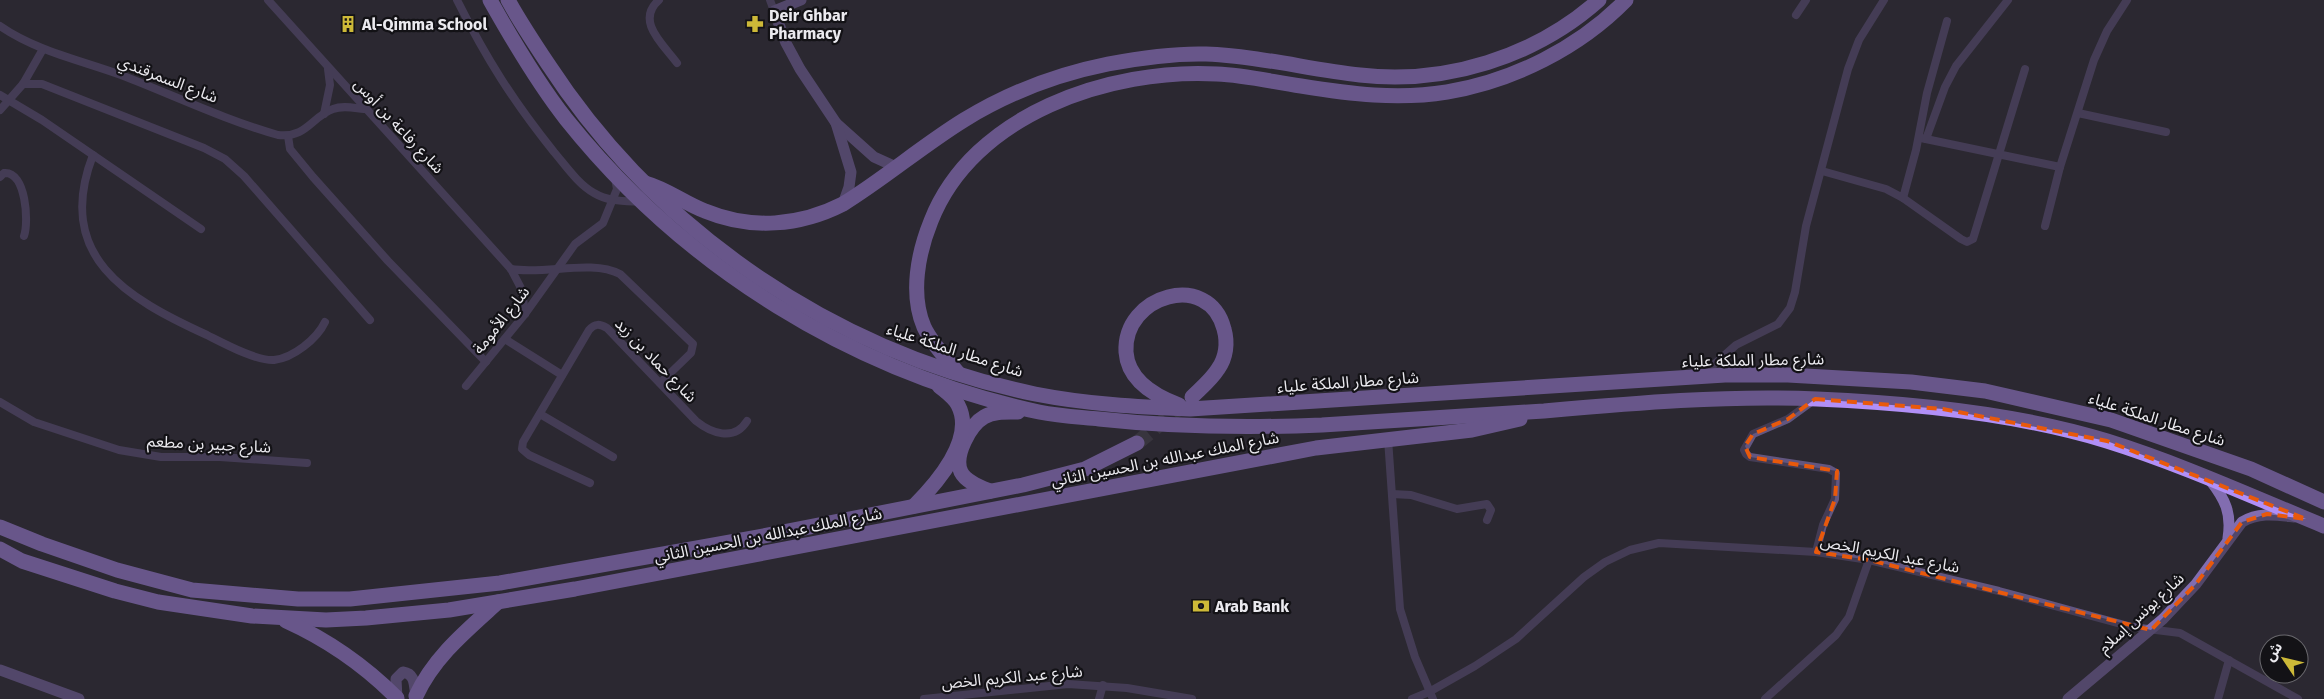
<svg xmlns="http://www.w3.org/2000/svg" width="2324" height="699" font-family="'Fira Sans','Noto Sans Arabic',sans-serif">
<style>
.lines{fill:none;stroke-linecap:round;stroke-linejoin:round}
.highway-tunnel{stroke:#48454e;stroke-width:15;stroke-dasharray:15 8;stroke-linecap:butt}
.street{stroke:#625680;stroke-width:8}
.secondary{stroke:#826db0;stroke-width:11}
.highway{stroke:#b18ff7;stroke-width:15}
.marked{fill:none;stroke:#e8590c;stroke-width:4;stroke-dasharray:10 6;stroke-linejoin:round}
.labels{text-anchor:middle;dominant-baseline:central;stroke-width:4.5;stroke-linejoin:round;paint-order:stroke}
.poi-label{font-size:16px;font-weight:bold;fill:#ebeaef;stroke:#131216;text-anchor:start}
.street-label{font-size:16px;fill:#ebeaef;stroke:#131216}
</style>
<rect width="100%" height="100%" fill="#2b2831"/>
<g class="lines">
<!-- highway-tunnel -->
<path class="highway-tunnel" d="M1137,443L1185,403"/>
<!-- street -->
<g class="street">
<path d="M268,0L511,269L522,290L525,314"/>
<path d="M457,0C486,58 513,101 554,152C566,166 578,184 594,193C609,202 625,201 642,202"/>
<path d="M659,0C635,21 663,44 677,63"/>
<path d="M770,0L774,11"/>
<path d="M1796,15L1806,0"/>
<path d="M0,26C36,51 80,60 121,75C173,95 225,120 278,135C307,138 311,117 333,109C343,105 354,108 364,109"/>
<path d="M23,84H42L204,148L225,159L244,176L370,320"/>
<path d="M0,95L42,120L201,229"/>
<path d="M0,110L23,84L43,49"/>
<path d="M2078,113L2166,132"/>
<path d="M324,114L330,85L328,69"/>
<path d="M288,136L290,149L313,177L388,261L486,362"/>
<path d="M1921,138L2060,167"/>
<path d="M1926,139L1945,87L1956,66L2008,0"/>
<path d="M93,155C54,256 126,298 207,335C223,343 256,361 274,360C293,358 317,339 325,322"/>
<path d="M1822,171L1886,189L1903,198L1916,150L1927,93L1947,21"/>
<path d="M0,177L4,173C26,171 29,222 24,236"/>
<path d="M1903,198L1961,239L1967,242L1973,239L2025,69"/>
<path d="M2045,226L2060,167L2094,60L2107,31L2127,0"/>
<path d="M511,269C545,275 591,259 620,274L693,344L691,353L660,383"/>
<path d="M505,339L562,375"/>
<path d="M1701,376L1736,345L1778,324L1790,308L1795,292L1806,226L1848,69L1859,40L1884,0"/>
<path d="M466,386L525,314L575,244L603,223L617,189L615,178"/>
<path d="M1814,400L1788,419L1753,434L1744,450L1746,454L1750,457L1829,469L1836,473L1835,499L1823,525L1816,552"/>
<path d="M0,402L34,422L119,450L161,457H220L307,463"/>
<path d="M540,414L613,457"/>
<path d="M1388,439L1400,609L1415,657L1433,699"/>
<path d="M590,483L529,455L522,449L523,442L589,330C595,323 600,324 607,328L696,421C711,433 734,442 747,421"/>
<path d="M1392,494L1411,495L1457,509L1487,504L1491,510L1487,520"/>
<path d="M924,699L1068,684L1127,688L1192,699"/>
<path d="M1099,699L1103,685"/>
<path d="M1412,699L1429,692L1475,666L1516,639L1584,577L1605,562L1630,550L1659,543L1816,552L1869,560L1999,591L2132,627L2180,633L2298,699"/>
<path d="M1765,699L1836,635L1849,617L1869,560"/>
<path d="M2218,699L2229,660"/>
</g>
<!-- secondary -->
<g class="secondary">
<path d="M801,0L774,11L786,43L800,69L836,123L874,157L896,167"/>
<path d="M836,123L851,172L849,187L843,204"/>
<path d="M2210,480C2225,499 2232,513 2228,538"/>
<path d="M0,670L79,699"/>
<path d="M397,699L396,679L403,672C416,674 414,686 416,697"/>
<path d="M2068,699L2163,619L2196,584L2242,522C2259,512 2276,515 2294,517"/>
</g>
<!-- highway -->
<g class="highway">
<path d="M490,0C513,41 537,82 566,119C685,268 853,372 1039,412C1059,416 1079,417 1099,419C1173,427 1248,428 1322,425C1396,421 1470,416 1544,411C1635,403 1726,395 1817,399C1912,403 2016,413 2107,441C2181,464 2253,497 2324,526"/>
<path d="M508,0C520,22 534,43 548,64C659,234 837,353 1035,394C1086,404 1138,407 1190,409L1725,375H1788L1911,382L1985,391L2111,420L2251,469L2324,502"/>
<path d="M645,183C667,189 684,203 705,211C751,230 800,226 843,204C885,178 922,146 964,120C1008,93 1058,74 1108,64C1140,58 1173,53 1206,54C1258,56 1308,69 1360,75C1445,85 1535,57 1599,0"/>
<path d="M958,373C946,358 932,344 924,327C910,294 918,253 931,221C973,114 1110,68 1217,74C1245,75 1273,82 1301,86C1350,94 1398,100 1447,92C1513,81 1579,48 1626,0"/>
<path d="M1179,405C1155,396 1128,381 1126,352C1123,295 1209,270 1224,329C1228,343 1226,358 1218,369C1211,380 1201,388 1192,397"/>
<path d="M990,491C980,487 966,482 961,472C953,456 970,425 984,417C994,411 1007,412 1018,412"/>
<path d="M914,506C936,484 976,439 958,405C954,397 946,392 939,386"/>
<path d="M0,527L42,544L117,570L192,590L298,599H350L500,583L753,538L1023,485L1085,469L1137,443"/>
<path d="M0,549L22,561L115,591L158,602L252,616L326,620L366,618L449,610L575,589L1316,448L1472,430L1520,419"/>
<path d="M286,621C328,640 364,665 397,698"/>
<path d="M416,696C434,657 466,631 498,602"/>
</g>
</g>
<!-- marked area -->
<path d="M0 0H2324V699H0ZM1815,399L1943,409L2107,441L2306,519L2267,514L2242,522L2196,584L2151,630L1869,560L1816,552L1835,499L1837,471L1750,457L1745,446L1753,434L1788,419Z" fill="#2b2831" fill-opacity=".55" fill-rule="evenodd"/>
<path class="marked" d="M1815,399L1943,409L2107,441L2306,519L2267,514L2242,522L2196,584L2151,630L1869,560L1816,552L1835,499L1837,471L1750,457L1745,446L1753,434L1788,419Z"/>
<!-- icons -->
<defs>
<g id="building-bare" transform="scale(1.35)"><path d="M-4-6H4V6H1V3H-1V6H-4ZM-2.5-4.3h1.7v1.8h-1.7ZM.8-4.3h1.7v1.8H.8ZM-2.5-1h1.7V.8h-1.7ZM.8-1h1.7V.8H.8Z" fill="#cdb938" stroke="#131216" stroke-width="2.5" paint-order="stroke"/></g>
<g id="pharmacy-bare" transform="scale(1.35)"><path d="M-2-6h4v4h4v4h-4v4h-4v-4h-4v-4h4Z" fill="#cdb938" stroke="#131216" stroke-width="2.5" paint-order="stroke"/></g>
<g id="bank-bare" transform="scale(1.35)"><path d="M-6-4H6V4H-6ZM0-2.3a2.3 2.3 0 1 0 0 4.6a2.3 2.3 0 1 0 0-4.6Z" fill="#cdb938" stroke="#131216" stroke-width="2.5" paint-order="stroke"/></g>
</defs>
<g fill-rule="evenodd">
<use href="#building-bare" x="348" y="24"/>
<use href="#pharmacy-bare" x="755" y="24"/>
<use href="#bank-bare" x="1201" y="606"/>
</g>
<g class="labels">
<!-- poi labels -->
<g class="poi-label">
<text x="769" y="15">Deir Ghbar<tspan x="769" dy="18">Pharmacy</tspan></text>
<text x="362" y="24">Al-Qimma School</text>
<text x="1215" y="606">Arab Bank</text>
</g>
<!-- street labels -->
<g class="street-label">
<text transform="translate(168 79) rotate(21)">شارع السمرقندي</text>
<text transform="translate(399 126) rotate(47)">شارع رفاعة بن أوس</text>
<text transform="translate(501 320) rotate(-52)">شارع الأمومة</text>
<text transform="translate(955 350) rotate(18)">شارع مطار الملكة علياء</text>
<text transform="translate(656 360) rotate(46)">شارع حماد بن زيد</text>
<text transform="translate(1753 360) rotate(-1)">شارع مطار الملكة علياء</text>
<text transform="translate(1348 382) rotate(-4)">شارع مطار الملكة علياء</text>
<text transform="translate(2157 419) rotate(18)">شارع مطار الملكة علياء</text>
<text transform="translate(209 444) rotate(3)">شارع جبير بن مطعم</text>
<text transform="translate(1165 459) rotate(-11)">شارع الملك عبدالله بن الحسين الثاني</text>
<text transform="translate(768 535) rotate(-11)">شارع الملك عبدالله بن الحسين الثاني</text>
<text transform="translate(1890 554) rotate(11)">شارع عبد الكريم الخص</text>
<text transform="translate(2141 613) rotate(-43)">شارع يونس إسلام</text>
<text transform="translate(1012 677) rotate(-5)">شارع عبد الكريم الخص</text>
</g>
</g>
<!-- north arrow -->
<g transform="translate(2284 659) rotate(305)"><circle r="24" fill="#131216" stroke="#69686d"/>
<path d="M0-4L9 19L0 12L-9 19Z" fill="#cdb938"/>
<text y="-8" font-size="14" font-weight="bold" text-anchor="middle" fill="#ebeaef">ش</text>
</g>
</svg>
